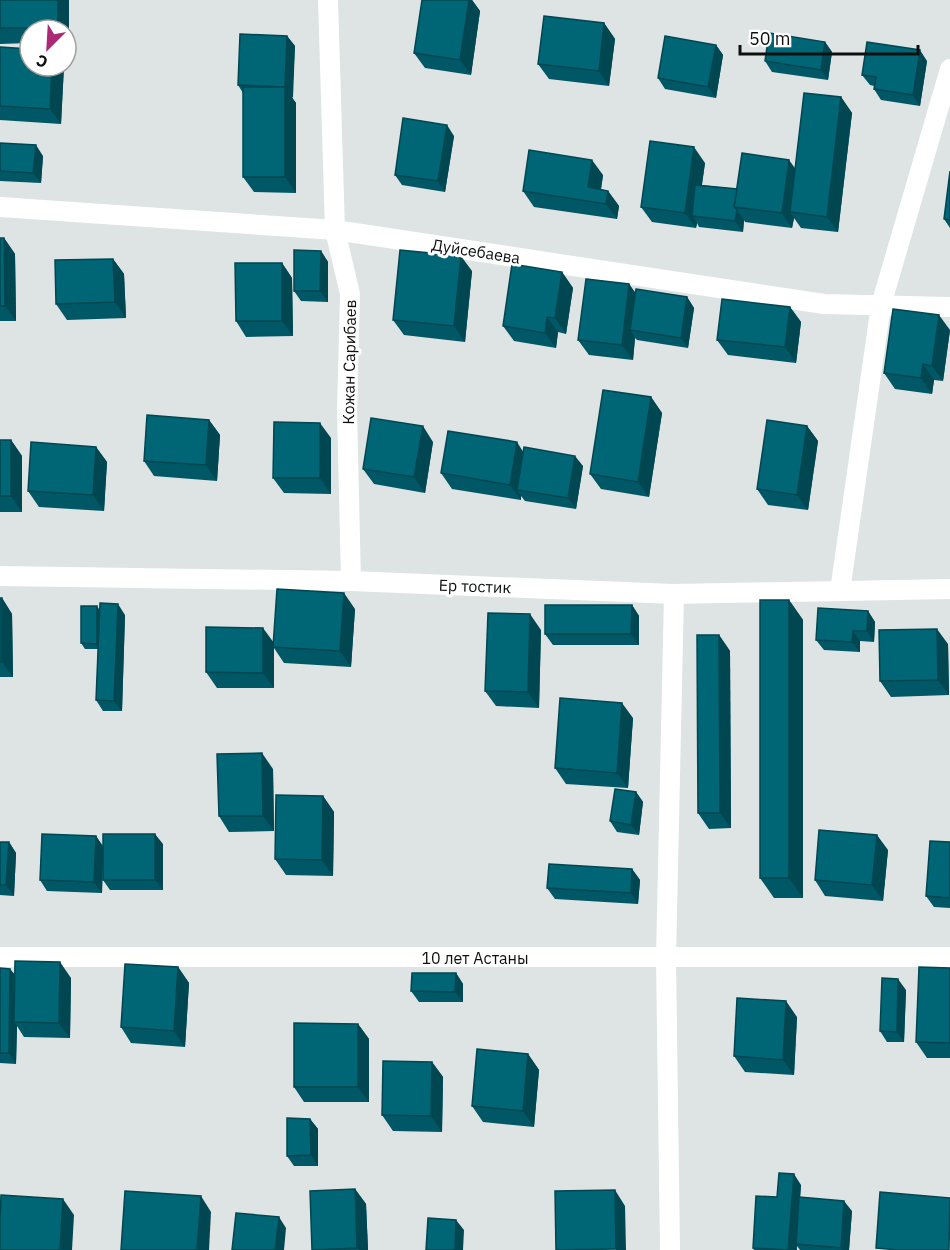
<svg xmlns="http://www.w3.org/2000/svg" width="950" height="1250" font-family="'IBM Plex Sans',sans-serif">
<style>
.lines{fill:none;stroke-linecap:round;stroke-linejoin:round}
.street{stroke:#fff;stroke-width:20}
.wall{fill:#005765}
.shaded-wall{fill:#004752}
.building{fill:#006575;stroke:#004752;stroke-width:1.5}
.labels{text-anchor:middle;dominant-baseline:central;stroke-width:6;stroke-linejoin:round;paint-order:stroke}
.street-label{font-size:16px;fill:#0e1010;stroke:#fff}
</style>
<rect width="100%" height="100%" fill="#dee3e4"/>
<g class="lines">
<!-- street -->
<g class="street">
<path d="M328,0L335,230L350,294L347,410L351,581"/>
<path d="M0,207L335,230L824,304L950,307"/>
<path d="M0,576L351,581L674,594L950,589"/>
<path d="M840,591L881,305L950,69"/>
<path d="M0,957H950"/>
<path d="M670,1250L666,958L674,594"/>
</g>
</g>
<!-- wall -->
<g class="wall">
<path d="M0,0H69V43H66V30H30V43L0,44Z"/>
<path d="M469,0H472L480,11L471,75L425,68L414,53Z"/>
<path d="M604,23L615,39L609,86L549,79L538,64Z"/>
<path d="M287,36L295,46L292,98L296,103V193L254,192L243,177V93L238,85Z"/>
<path d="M825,42L832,52L828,80L772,72L765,61Z"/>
<path d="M716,45L723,55L716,98L665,89L658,78Z"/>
<path d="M0,47L30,66H64L61,124L0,120Z"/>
<path d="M927,61L920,106L881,100L874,89V86L870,85L862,75Z"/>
<path d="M841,97L852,113L838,232L801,228L794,218L792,228L745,222L744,220L743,232L699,227L697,223L696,228L652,222L641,207L705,163L702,185L737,189L795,169Z"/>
<path d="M454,136L445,192L402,185L395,175Z"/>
<path d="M0,143L43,156L41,183L0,181Z"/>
<path d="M950,171V228L944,219Z"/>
<path d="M603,175L601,189L608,191L619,206L617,219L534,207L523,191Z"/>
<path d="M0,238H4L15,254L16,321H0Z"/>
<path d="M321,251L328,262V302L301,301L294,291Z"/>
<path d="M113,259L124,274L126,318L67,320L56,304Z"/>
<path d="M282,263L292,278L293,336L246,337L236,321Z"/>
<path d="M472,271L465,342L404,335L393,320Z"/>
<path d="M562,272L573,288L566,334L558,332L556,348L514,341L503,326Z"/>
<path d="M629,284L635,293L687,297L694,308L688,348L637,340L635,338L633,360L589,355L578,340Z"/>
<path d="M790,307L801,322L796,363L728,355L717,340Z"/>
<path d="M950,330L943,381L934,380L932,394L895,389L884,373Z"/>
<path d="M651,397L662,413L649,497L601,489L590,474Z"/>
<path d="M209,420L220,435L217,481L154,476L144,461Z"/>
<path d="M807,426L818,441L808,510L768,505L757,489Z"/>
<path d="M331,438V494L284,493L273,478Z"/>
<path d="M0,440H11L22,456V512H0Z"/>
<path d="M433,442L425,493L374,484L363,469Z"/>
<path d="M96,447L107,462L104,511L39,507L28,491Z"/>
<path d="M523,452L583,466L576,509L525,501L521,496V500L452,489L441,473Z"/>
<path d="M0,598H2L12,614L13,677H0Z"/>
<path d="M789,600L803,620V898H774L760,878Z"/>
<path d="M632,605L639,616V645H553L545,634Z"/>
<path d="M355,609L351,667L284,663L274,648V688H217L206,672L274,642Z"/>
<path d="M100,610L125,615L122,711H103L96,700L98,649H85L81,643Z"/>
<path d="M868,611L875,622L874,642L860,641V652L824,650L816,640Z"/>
<path d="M541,630L539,708L496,706L485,691Z"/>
<path d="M719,635L730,651L731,828L709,829L698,813Z"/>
<path d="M948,644L949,695L891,697L880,681Z"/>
<path d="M633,718L628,788L566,784L555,768Z"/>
<path d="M273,769L274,831L229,832L219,816Z"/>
<path d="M636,792L643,802L639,835L617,832L610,821Z"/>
<path d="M323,796L334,812L333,876L286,875L275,859Z"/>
<path d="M96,836L103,846L163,844V890H110L103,880V862L102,893L47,891L40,880Z"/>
<path d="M0,842H9L16,853L14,896L0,895Z"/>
<path d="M950,842V908L934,907L926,896Z"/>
<path d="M888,850L883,901L825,896L815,880Z"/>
<path d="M632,869L640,880L638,904L555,899L547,888Z"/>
<path d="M178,967L189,983L185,1047L131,1043L121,1027Z"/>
<path d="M0,968L10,969L15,975L71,978L70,1038L24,1037L17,1026L16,1064L0,1063Z"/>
<path d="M950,968V1058H927L916,1042Z"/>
<path d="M456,973L463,984V1002H419L411,991Z"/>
<path d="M906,990L904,1042H887L880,1031Z"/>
<path d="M797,1017L794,1075L745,1072L734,1056Z"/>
<path d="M358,1024L369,1039V1102H304L294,1087Z"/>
<path d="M528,1054L539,1070L534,1127L483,1122L472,1106Z"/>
<path d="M432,1062L443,1077L442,1132L393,1131L382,1115Z"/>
<path d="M310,1119L318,1129V1166H294L287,1156Z"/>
<path d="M801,1185L800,1197L852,1211L849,1250H800L797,1246V1250H754L753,1248L777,1197Z"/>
<path d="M355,1189L366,1204L368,1250H313Z"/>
</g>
<!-- shaded-wall -->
<g class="shaded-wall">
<path d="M58,0H69V43L66,39V30H60L58,28Z"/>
<path d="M469,0H472L480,11L471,75L460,60Z"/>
<path d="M604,23L615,39L609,86L599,71Z"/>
<path d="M287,36L295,46L293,98L285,87Z"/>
<path d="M825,42L832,52L828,80L821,70Z"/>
<path d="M716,45L723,55L716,98L708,87Z"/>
<path d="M920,50L927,61L920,106L913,95Z"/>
<path d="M52,66H64L61,124L50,109Z"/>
<path d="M285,87L296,103V193L285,177Z"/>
<path d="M841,97L852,113L838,232L827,217Z"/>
<path d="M447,125L454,136L445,192L438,181Z"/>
<path d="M36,145L43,156L41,183L33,173Z"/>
<path d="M694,147L705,163L697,217L692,216L697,223L696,228L685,213Z"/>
<path d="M592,160L603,175L599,203L588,187Z"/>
<path d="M789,160L800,175L790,212L794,218L792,228L782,213Z"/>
<path d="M608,191L619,206L617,219L606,204Z"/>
<path d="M737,210L744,220L743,232L735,221Z"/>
<path d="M4,238L15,254L16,321L5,306Z"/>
<path d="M321,251L328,262V302L320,291Z"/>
<path d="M461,256L472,271L465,342L454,326Z"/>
<path d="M113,259L124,274L126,318L115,302Z"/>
<path d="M282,263L292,278L293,336L282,321Z"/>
<path d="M562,272L573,288L566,334L555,318Z"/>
<path d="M629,284L640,299L630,330L635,338L633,360L622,345Z"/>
<path d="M687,297L694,308L688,348L681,338Z"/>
<path d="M790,307L801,322L796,363L785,347Z"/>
<path d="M939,315L950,330L943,381L932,366Z"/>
<path d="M547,317L558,332L556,348L545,333Z"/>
<path d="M923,364L934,380L932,394L921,378Z"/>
<path d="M651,397L662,413L649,497L638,482Z"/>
<path d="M209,420L220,435L217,481L206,465Z"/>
<path d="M320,423L331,438V494L320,478Z"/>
<path d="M423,426L433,442L425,493L414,477Z"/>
<path d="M807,426L818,441L808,510L797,495Z"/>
<path d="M11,440L22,456V512L11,496Z"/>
<path d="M517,442L527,458L517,490L521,496V500L510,485Z"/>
<path d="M96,447L107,462L104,511L93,495Z"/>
<path d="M575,456L583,466L576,509L568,498Z"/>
<path d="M344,593L355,609L351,667L340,651Z"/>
<path d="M2,598L12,614L13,677L2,662Z"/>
<path d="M789,600L803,620V898L789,878Z"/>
<path d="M118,604L125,615L122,711L114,701Z"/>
<path d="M632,605L639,616V645L631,634Z"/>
<path d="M97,606L101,612V649L97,644Z"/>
<path d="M868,611L875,622L874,642L867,631Z"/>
<path d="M530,614L541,630L539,708L528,692Z"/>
<path d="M263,628L274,643L273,647L274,648V688L263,673Z"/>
<path d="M937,629L948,644L949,695L938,680Z"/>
<path d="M853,631L860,641V652L852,642Z"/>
<path d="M719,635L730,651L731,828L720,813Z"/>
<path d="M622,703L633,718L628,788L617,773Z"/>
<path d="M262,753L273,769L274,831L263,816Z"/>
<path d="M636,792L643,802L639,835L631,825Z"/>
<path d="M323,796L334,812L333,876L322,860Z"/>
<path d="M155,834L163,844V890L155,880Z"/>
<path d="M877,835L888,850L883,901L872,885Z"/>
<path d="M96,836L103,847L102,893L94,882Z"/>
<path d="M9,842L16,853L14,896L6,885Z"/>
<path d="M632,869L640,880L638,904L631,893Z"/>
<path d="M60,962L71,978L70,1038L59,1023Z"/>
<path d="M178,967L189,983L185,1047L174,1031Z"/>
<path d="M10,969L18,979L14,1022L17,1026L16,1064L9,1053Z"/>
<path d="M456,973L463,984V1002L455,992Z"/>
<path d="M898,979L906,990L904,1042L897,1032Z"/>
<path d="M786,1001L797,1017L794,1075L783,1060Z"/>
<path d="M358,1024L369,1039V1102L358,1087Z"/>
<path d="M528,1054L539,1070L534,1127L523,1111Z"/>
<path d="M432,1062L443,1077L442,1132L431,1116Z"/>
<path d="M310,1119L318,1129V1166L311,1155Z"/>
<path d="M794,1174L801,1185L797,1244H796L797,1246V1250H788Z"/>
<path d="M355,1189L366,1204L368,1250H359L357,1248Z"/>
<path d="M615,1190L625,1206L626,1250H616V1249Z"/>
<path d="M201,1196L211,1212L209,1250H197Z"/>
<path d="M63,1199L74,1215L72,1250H60Z"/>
<path d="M844,1201L852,1211L849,1250H842L841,1248Z"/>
<path d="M279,1217L286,1228L284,1250H275Z"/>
<path d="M456,1220L464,1230L463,1250H455Z"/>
</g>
<!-- building -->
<g class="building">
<rect x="0" y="0" width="58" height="28"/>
<path d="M422,0H469L460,60L414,53Z"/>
<path d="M544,16L604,23L599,71L538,64Z"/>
<path d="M769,33L825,42L821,70L765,61Z"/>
<path d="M240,34L287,36L285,87L238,85Z"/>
<path d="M665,36L716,45L708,87L658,78Z"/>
<path d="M867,42L920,50L913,95L874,89L876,77L862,75Z"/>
<path d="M0,47L30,49V66H52L50,109L0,106Z"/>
<rect x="243" y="87" width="42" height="90"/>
<path d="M804,93L841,97L827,217L790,212Z"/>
<path d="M403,118L447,125L438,181L395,175Z"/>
<path d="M650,141L694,147L685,213L641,207Z"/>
<path d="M0,143L36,145L33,173L0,171Z"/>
<path d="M529,150L592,160L588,187L608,191L606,204L523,191Z"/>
<path d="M742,153L789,160L782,213L734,207Z"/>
<path d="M950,171V220L944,219Z"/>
<path d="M695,185L737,189L734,207L737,210L735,221L692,216Z"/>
<path d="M0,238H4L5,306H0Z"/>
<path d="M294,250L321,251L320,291H294Z"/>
<path d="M400,250L461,256L454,326L393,320Z"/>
<path d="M113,259L115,302L56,304L55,260Z"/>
<path d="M235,263H282V321H236Z"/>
<path d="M512,264L562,272L555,318L547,317L545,333L503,326Z"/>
<path d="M586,279L629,284L622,345L578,340Z"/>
<path d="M636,289L687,297L681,338L630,330Z"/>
<path d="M722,299L790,307L785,347L717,340Z"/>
<path d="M893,309L939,315L932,366L923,364L921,378L884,373Z"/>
<path d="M603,390L651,397L638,482L590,474Z"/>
<path d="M147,415L209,420L206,465L144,461Z"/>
<path d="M371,418L423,426L414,477L363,469Z"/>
<path d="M767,420L807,426L797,495L757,489Z"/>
<path d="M274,422L320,423V478H273Z"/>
<path d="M448,431L517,442L510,485L441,473Z"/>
<rect x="0" y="440" width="11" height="56"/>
<path d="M31,442L96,447L93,495L28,491Z"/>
<path d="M524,447L575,456L568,498L517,490Z"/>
<path d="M277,589L344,593L340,651L273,647Z"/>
<rect x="0" y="598" width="2" height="64"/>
<rect x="760" y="600" width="29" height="278"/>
<path d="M100,603L118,604L114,701L96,700Z"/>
<path d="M545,605H632L631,634H545Z"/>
<path d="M81,606H97V644L81,643Z"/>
<path d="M818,608L868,611L867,631H853L852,642L816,640Z"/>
<path d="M488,613L530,614L528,692L485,691Z"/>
<path d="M206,627L263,628V673L206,672Z"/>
<path d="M937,629L938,680L880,681L879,630Z"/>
<path d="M697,635H719L720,813H698Z"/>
<path d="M560,698L622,703L617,773L555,768Z"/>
<path d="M262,753L263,816H219L217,754Z"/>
<path d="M615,789L636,792L631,825L610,821Z"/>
<path d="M276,795L323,796L322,860L275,859Z"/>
<path d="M819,830L877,835L872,885L815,880Z"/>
<path d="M42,834L96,836L94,882L40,880Z"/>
<rect x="103" y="834" width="52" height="46"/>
<path d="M930,841L950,842V898L926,896Z"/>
<path d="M0,842H9L6,885H0Z"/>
<path d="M549,864L632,869L631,893L547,888Z"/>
<path d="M15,961L60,962L59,1023L14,1022Z"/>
<path d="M125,964L178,967L174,1031L121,1027Z"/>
<path d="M919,967L950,968V1043L916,1042Z"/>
<path d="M0,968L10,969L9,1053H0Z"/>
<path d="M412,973H456L455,992L411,991Z"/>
<path d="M882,978L898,979L897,1032L880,1031Z"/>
<path d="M737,998L786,1001L783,1060L734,1056Z"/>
<path d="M294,1023L358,1024V1087H294Z"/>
<path d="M477,1049L528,1054L523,1111L472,1106Z"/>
<path d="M383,1061L432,1062L431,1116L382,1115Z"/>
<path d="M287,1118L310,1119L311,1155L287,1156Z"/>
<path d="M779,1173L794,1174L788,1250L753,1248L756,1196L777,1197Z"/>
<path d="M355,1189L357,1248L312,1250L310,1191Z"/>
<path d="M615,1190L616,1249L556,1250L555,1191Z"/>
<path d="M125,1191L201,1196L197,1250H121Z"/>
<path d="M880,1192L950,1198L949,1250H898L876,1248Z"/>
<path d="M1,1195L63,1199L60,1250H0V1220Z"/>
<path d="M799,1197L844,1201L841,1248L796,1244Z"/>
<path d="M236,1213L279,1217L275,1250H232Z"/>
<path d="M428,1218L456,1220L455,1250H426Z"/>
</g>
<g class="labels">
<!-- street labels -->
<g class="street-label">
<text transform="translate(476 251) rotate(9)">Дуйсебаева</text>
<text transform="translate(349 362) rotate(-89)">Кожан Сарибаев</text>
<text transform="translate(475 586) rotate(2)">Ер тостик</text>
<text x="475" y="958">10 лет Астаны</text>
</g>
</g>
<!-- north arrow -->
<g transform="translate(48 48) rotate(204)"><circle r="28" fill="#ffffff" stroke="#9f9f9f" stroke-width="1.5"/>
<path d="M0-4.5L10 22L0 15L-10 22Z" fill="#ab2975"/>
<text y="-9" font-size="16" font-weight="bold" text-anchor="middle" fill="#0e1010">С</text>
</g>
<!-- scale -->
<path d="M740 45v9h178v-9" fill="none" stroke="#0e1010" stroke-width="3"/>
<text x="749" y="45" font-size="18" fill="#0e1010" stroke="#ffffff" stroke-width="4.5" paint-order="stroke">50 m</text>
</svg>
